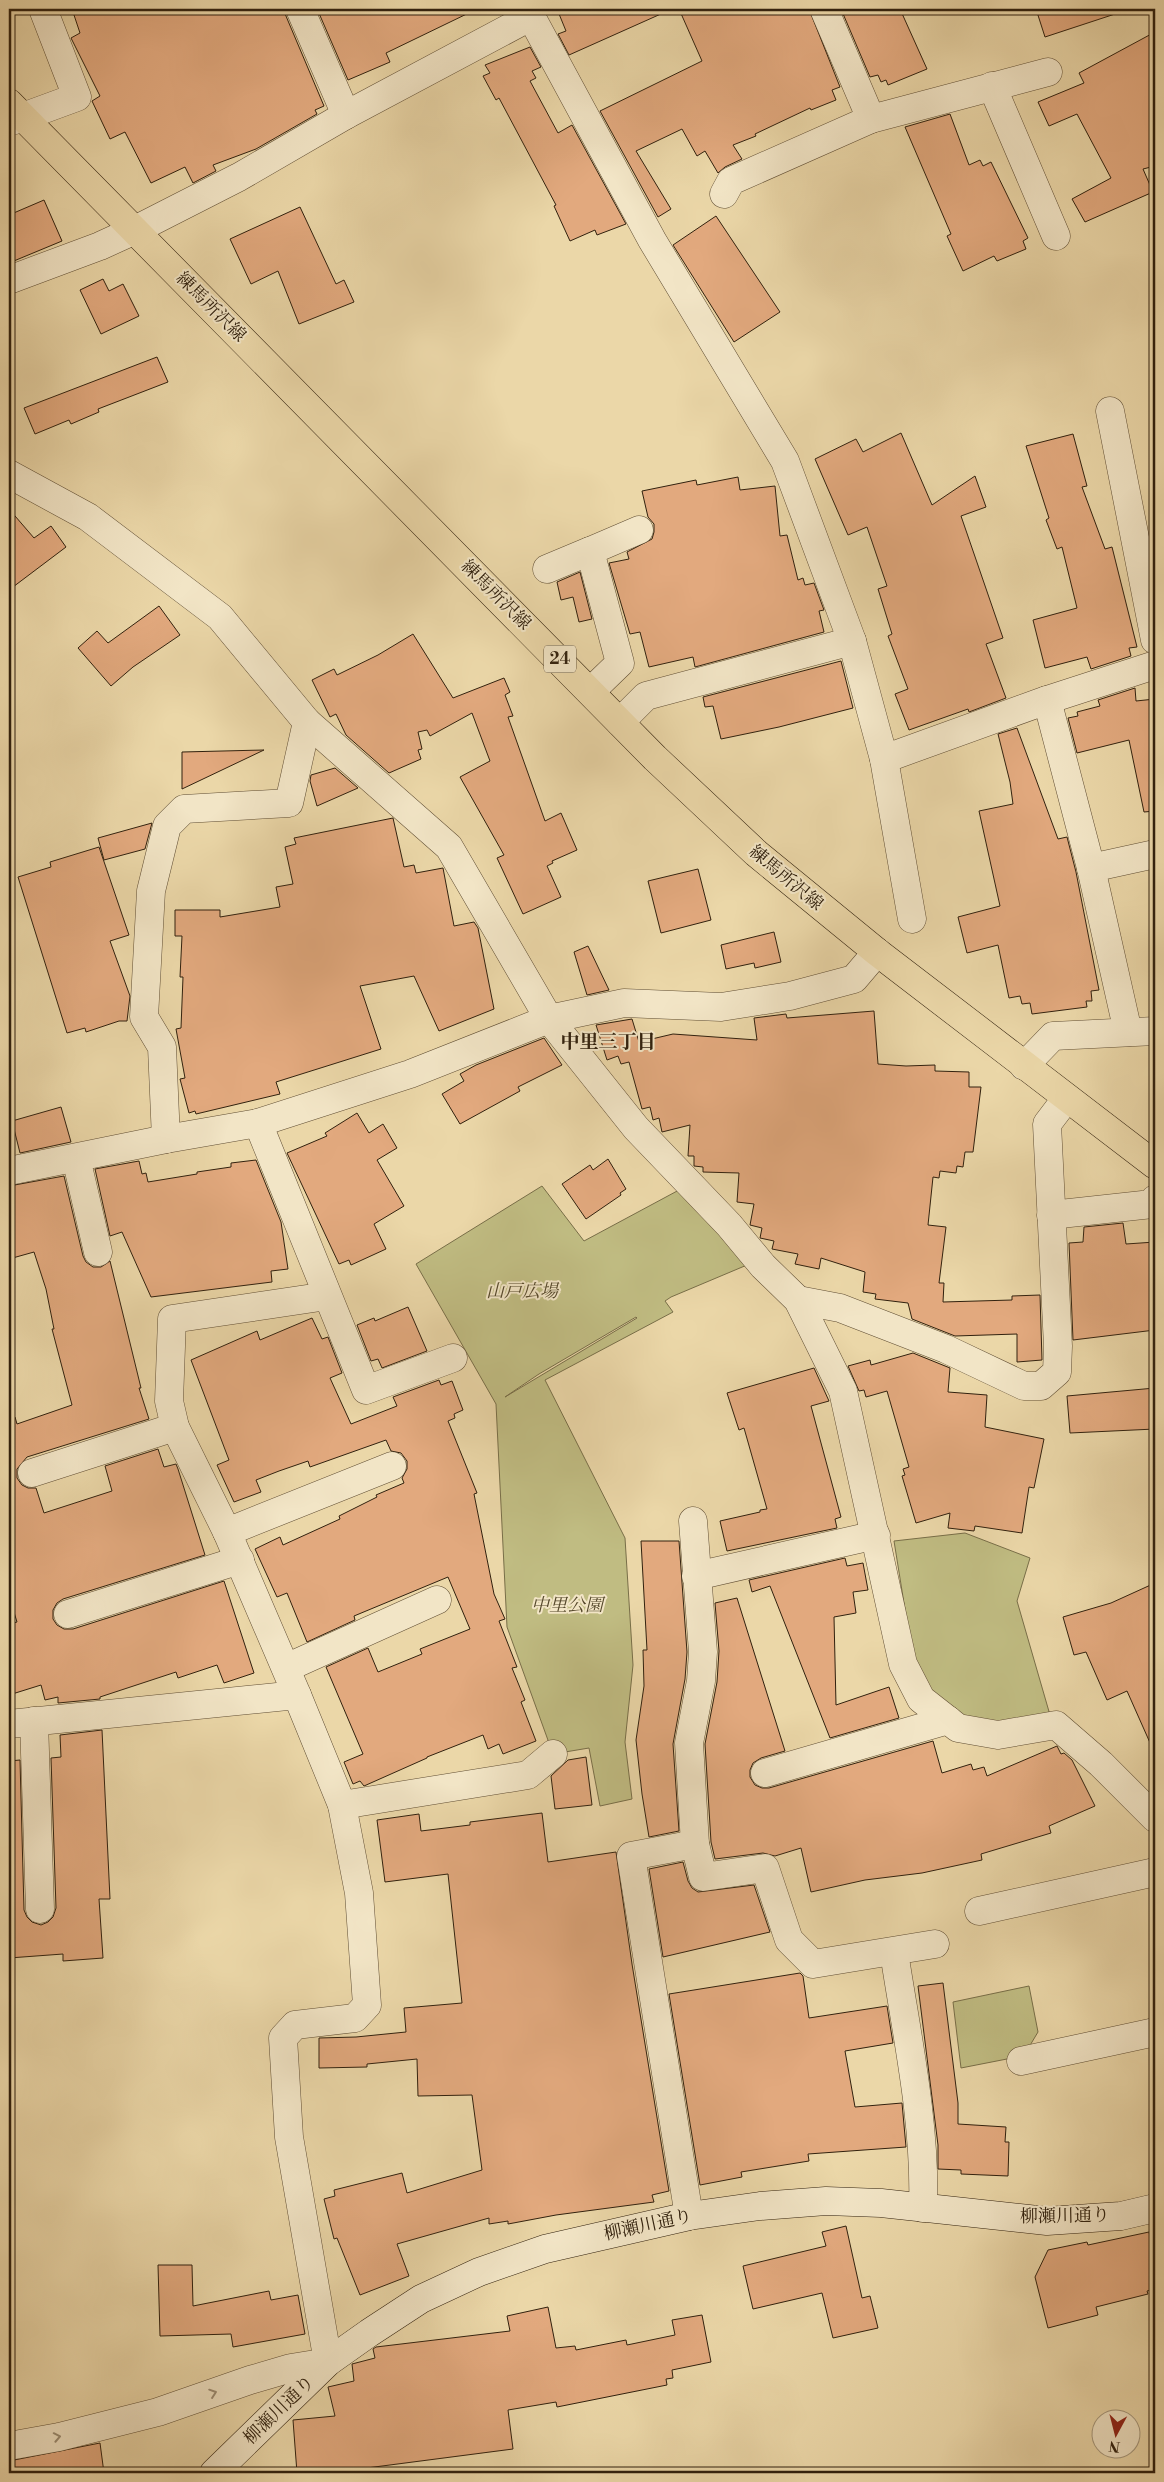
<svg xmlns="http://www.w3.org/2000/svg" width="1164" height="2482" font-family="'Libre Bodoni','Noto Serif JP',serif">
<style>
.green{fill:#c0bc82;stroke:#786e48;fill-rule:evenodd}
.building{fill:#e2a97e;stroke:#31210e}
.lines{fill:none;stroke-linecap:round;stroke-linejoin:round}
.street-casing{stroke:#604e34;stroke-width:29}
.secondary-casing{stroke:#31210e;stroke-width:29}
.primary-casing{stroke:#31210e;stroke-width:29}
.street{stroke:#f2e5c6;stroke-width:28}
.secondary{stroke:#f2e5c6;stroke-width:28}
.primary{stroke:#ebd7a8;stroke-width:28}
.oneway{stroke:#9b8d73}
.labels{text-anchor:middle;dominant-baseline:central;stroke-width:4;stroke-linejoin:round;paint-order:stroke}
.shield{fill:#f2e5c6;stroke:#6b5c45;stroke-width:1}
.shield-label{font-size:16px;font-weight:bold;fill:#31210e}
.street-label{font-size:18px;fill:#31210e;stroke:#f2e5c6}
.park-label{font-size:18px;font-style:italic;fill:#55482b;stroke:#f2e5c6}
.neighbourhood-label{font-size:19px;font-weight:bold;fill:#31210e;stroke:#f2e5c6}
</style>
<rect width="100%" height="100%" fill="#ebd7a8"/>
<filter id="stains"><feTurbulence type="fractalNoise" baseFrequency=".004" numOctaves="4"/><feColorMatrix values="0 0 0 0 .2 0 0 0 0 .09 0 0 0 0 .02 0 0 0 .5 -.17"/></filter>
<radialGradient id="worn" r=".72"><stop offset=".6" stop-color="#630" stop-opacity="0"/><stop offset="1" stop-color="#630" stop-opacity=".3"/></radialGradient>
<!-- green -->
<g class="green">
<path d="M542,1186L584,1241L679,1190L747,1265L671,1297L665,1301L673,1312L545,1380L625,1538L633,1665L625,1742L632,1799L600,1806L589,1748L553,1754L507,1627L496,1404L416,1264ZM636,1317L637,1318L505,1397L539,1374Z"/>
<path d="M965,1533L1030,1558L1017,1601L1050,1715L999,1723L961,1718L928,1693L913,1659L894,1541Z"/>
<path d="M1029,1986L1038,2032L1029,2047L1012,2050V2058L961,2068L953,2002Z"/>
</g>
<!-- building -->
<g class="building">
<path d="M72,9H283L324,106L315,110L317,114L256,149L213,165L216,171L193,183L185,167L151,183L125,132L110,139L92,101L100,96L71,38L80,33Z"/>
<path d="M325,9H477L386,53L390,62L348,80L318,11Z"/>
<path d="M557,9H672L569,55L558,34L566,31Z"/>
<path d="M679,9H809L840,87L832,90L836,100L811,110L810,108L755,134L756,136L733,145L742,159L725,167L718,173L705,151L697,156L682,129L636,151L671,209L658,217L600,111L702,61Z"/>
<path d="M841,9H900L927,69L888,85L886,80L881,82L878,75L870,77Z"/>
<path d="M1036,9H1115V14L1045,37Z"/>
<path d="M1155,32V166L1143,169L1153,192L1085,222L1072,199L1111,178L1077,114L1049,126L1038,102L1084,83L1079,73Z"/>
<path d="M530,47L541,67L532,71L536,78L530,81L558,133L572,125L626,224L597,235L595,230L570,241L554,206L556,205L499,98L496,100L483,76L490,73L485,65Z"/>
<path d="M950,114L969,165L980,160L983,166L991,162L1028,238L1023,241L1026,249L997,261L994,256L963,271L947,236L951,234L905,127Z"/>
<path d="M44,200L62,241L9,263V215Z"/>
<path d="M300,207L336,284L344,280L354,302L299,324L278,271L251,284L230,239Z"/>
<path d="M716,216L780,312L734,342L673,245Z"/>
<path d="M103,279L109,291L123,284L139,316L101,334L80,290Z"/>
<path d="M157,357L168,382L98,409L99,412L71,424L69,420L35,434L24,408Z"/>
<path d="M901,433L932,505L975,476L986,507L961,516L1003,638L986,644L1006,698L969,712L968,709L909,730L895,694L908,689L888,636L892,634L878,589L887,586L867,527L848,535L815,459L856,439L863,452Z"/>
<path d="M1073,434L1087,486L1082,487L1105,549L1112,547L1137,647L1129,648L1131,656L1091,669L1087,657L1045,668L1033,620L1077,608L1062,547L1057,549L1046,520L1049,518L1026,446Z"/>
<path d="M738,477L740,490L775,486L780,536L787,535L798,580L803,578L805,585L814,583L824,610L819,611L824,632L695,667L693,657L649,667L640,632L630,634L609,563L629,559L627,552L652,539L654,532V524L648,517L642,491L696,480L697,485Z"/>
<path d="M9,509L34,538L51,526L66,547L9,590Z"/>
<path d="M580,572L592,619L579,622L573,597L561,600L557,582Z"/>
<path d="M159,606L180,635L133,667L111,686L78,648L97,631L108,643Z"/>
<path d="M413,634L453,698L504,678L510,692L505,695L513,716L508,717L545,821L561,813L577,850L552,861L553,863L547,866L561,897L523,914L497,858L504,855L460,777L490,761L472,713L430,736L427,730L418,732L422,749L418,750L421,759L389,773L346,735L336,714L330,717L312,680L334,669L337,675L378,655Z"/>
<path d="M841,661L853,708L779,727L721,739L713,706L705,707L703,697Z"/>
<path d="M1135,688L1136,701L1155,699V811L1144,812L1129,740L1077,753L1068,718L1078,716L1077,712L1100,706L1098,700Z"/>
<path d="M1017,728L1058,839L1067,837L1076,872L1099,990L1091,991L1092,1001H1086L1087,1007L1032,1014L1030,1003L1022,1004L1020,996L1009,998L998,945L967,953L958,917L1000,906L979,811L1013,804L1010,782L998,734Z"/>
<path d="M264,750L182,789V752Z"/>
<path d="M335,768L358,788L317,806L310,781L311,775Z"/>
<path d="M393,818L404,867L414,865L416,873L443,868L454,926L474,922L478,928L494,1009L439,1031L414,976L360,986L381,1049L276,1082L280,1094L196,1114L195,1111L189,1113L180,1079L185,1078L176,1029L181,1028L183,977H180L182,936H175V910H220V917L280,907L276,887L293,884L285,847L296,844L294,838Z"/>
<path d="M152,823L145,849L104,860L98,838Z"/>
<path d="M99,847L129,935L110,941L130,996L127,1021H119L86,1032L85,1028L67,1033L18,877L51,867L50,862Z"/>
<path d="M698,869L711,920L661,933L648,881Z"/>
<path d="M774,932L781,962L755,968L754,963L726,969L721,945Z"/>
<path d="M588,946L609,990L587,995L574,952Z"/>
<path d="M874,1011L878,1064L906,1066L935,1065V1071L969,1072V1087H981L973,1152H965L963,1167L957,1166L956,1173L940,1171L939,1178L933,1177L928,1225L946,1227L939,1283H944L943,1302L1012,1300V1296L1040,1295L1042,1360L1017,1362V1334L955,1336L912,1319L908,1303L875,1299L876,1294L863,1292L865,1272L821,1258L819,1269L795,1264L798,1254L772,1249L774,1241L760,1238L762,1228L750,1225L754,1204L737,1202L739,1173L703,1172V1167L694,1166V1156H688L690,1125L662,1132L659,1118L653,1120L650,1107L642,1109L629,1062L621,1064L618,1056L607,1060L596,1025L632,1019L639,1042L673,1034L757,1040L754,1018L786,1014L787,1018Z"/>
<path d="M544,1038L562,1065L518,1087L520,1091L460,1124L442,1094L464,1081L460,1074L476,1065Z"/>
<path d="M61,1107L71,1142L20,1153L12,1121Z"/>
<path d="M357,1113L369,1133L383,1124L397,1148L377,1160L404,1206L374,1224L386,1249L351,1265L349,1260L339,1264L287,1153L327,1136L325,1133Z"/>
<path d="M608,1159L626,1189L620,1193L621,1195L586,1219L562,1184L590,1165L593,1170Z"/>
<path d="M256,1160L281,1222L288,1269L271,1271L272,1282L151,1297L122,1232L110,1236L95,1169L139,1161L142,1174L146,1173L148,1182L197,1174V1172L231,1167V1163Z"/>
<path d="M64,1176L83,1256L86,1262L93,1267H101L110,1261L141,1388H139L149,1419L27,1457L17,1469V1478L22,1485L28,1488H36L44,1513L112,1491L105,1466L158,1449L164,1467L176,1464L178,1469L205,1555L63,1599L57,1603L53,1610V1619L57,1625L64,1629H73L224,1581L254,1673L224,1683L217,1665L178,1678L176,1672L100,1697V1699L58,1703V1697L45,1700L41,1685L9,1695V1624L17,1622L9,1596V1418L15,1417L17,1424L72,1405L52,1329H54L46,1289L34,1252L9,1259V1186Z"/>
<path d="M1123,1223L1126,1244L1155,1242V1330L1073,1340L1069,1243L1083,1242L1084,1227Z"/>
<path d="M408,1307L427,1351L382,1368L378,1359L371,1361L357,1325L374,1318L375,1321Z"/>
<path d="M312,1318L322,1339L328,1337L342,1373L330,1378L351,1424L397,1406L393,1397L439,1380L441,1385L452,1381L463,1410L454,1414L455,1418L448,1421L477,1493L474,1494L494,1594L505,1619L499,1621L517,1667L512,1668L525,1700L521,1702L536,1741L503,1754L499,1744L488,1749L483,1735L427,1757V1758L364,1786L360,1781L353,1784L344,1762L363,1754L326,1667L368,1648L378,1672L422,1654L420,1649L470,1629L448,1577L354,1616L355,1620L307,1642L287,1593L277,1597L255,1549L280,1537L283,1545L340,1519L339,1516L377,1497L376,1495L404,1483L402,1478L407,1469V1461L401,1453L391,1451L386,1440L310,1467L308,1461L279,1471L256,1480L261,1492L234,1502L217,1465L229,1460L191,1360L257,1331L260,1340Z"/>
<path d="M913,1353L950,1368L948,1392L987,1395L985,1427L1044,1439L1034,1488L1029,1487L1022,1533L975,1526L974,1531L948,1528L950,1513L916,1523L902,1476L905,1475L903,1469L909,1467L887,1391L866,1397L864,1390L859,1391L848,1366L870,1360L871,1365Z"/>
<path d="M814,1368L829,1401L811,1406L841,1517L835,1519L837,1528L727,1551L720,1521L760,1512V1510L767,1509L744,1428L739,1430L727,1393Z"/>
<path d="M1155,1388V1429L1070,1433L1067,1396Z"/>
<path d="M641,1541H679L687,1652L685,1679L673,1744L679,1831L649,1837L642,1794L636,1740L644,1686L643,1650H647Z"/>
<path d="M845,1558L847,1566L863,1563L868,1590L853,1592L856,1613L834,1617L836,1705L889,1687L899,1718L830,1738L770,1586L752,1592L749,1580Z"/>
<path d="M1155,1583V1754L1127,1691L1107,1700L1086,1652L1074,1655L1063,1617L1111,1603Z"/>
<path d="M737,1598L785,1751L761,1758L753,1763L750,1770V1777L755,1785L762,1788H769L933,1741L942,1773L971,1764L973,1770L984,1767L987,1776L1057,1746L1061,1754L1064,1753L1072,1760L1095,1806L1049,1826L1051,1833L981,1854L982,1860L922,1873L865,1880L811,1892L801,1848L775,1856L763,1853L715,1859L711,1842L705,1744L717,1682L719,1651L715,1603Z"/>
<path d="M102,1730L110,1899H99L103,1958L63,1961V1954L9,1958V1761L20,1760L24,1910L27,1917L32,1922L41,1925L48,1922L53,1917L56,1908L51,1758L61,1757L60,1735Z"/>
<path d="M586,1757L592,1805L555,1809L551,1776L568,1760Z"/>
<path d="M542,1813L548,1862L616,1852L632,1964L669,2191L652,2195L654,2202L556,2215L508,2224V2221L489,2224V2218L397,2244L409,2276L360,2295L337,2238L334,2239L324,2199L335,2196L334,2190L402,2173L407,2193L482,2170L472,2095L418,2096L417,2059L367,2064V2067L319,2068V2038L356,2037L406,2032L404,2008L462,2003L448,1874L385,1882L377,1820L419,1814L421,1831L470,1825V1822Z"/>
<path d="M683,1862L688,1881L692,1888L698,1892L754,1885L770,1932L663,1957L649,1869Z"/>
<path d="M800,1973L803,1976L809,2018L887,2006L893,2043L845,2051L855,2107L902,2103L906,2147L808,2154L809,2161L741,2172L742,2177L700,2185L669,1994Z"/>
<path d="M943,1983L958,2103V2124L1006,2127L1005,2142H1009L1008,2176L961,2174V2170L938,2169V2145L918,1986Z"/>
<path d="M846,2226L862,2298L870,2296L878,2328L833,2338L822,2293L753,2309L743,2266L826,2246L822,2232Z"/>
<path d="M1149,2232L1155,2261V2289L1147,2291L1148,2294L1096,2307L1098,2315L1048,2328L1035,2277L1048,2250L1087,2242L1088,2245Z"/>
<path d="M158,2265H192L193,2306L269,2291L271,2300L298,2295L305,2334L233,2347L231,2334L160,2336Z"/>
<path d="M548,2307L556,2348L575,2346L576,2350L626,2340L627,2345L675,2335L672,2320L702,2315L711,2362L672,2370L673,2378L666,2379L667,2385L557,2407L556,2402L508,2410L513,2449L359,2469L297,2473L293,2420L335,2416L328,2387L354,2381L352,2364L375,2358L373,2349L376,2347L510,2331L507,2316Z"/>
<path d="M100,2443L104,2473H9V2461Z"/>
</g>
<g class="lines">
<!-- street casing -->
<g class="street-casing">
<g id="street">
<path d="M300,9L346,115"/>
<path d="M527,9L652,240L785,461L852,641L884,759L1047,700L1091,868L1128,1032"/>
<path d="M824,9L871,119"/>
<path d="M992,86L1056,236"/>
<path d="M9,122L77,97L43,9"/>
<path d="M724,194L731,181L871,119L1048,72"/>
<path d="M9,280L100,246L135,230L239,177L346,115L530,17"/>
<path d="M1110,411L1155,640"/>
<path d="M9,474L88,517L220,617L307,722L449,847L549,1019L636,1128L729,1225L763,1266L798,1300L843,1391L903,1664L921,1699L958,1728L998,1735L1056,1725L1101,1764L1155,1818"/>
<path d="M590,551L639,530"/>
<path d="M547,569L590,551L620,663L591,691"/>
<path d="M1047,700L1155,665"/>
<path d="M620,722L646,696L852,641"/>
<path d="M884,759L912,919"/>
<path d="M1091,868L1155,854"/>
<path d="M1024,1066L1053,1036L1155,1031"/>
<path d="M258,1123L366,1390L453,1358"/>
<path d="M166,1139L162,1047L144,1017L151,891L167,826L184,809L289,803L307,722"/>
<path d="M76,1158L98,1252"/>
<path d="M9,1171L166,1139L258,1123L410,1074L549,1019L624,1003L721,1007L790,996L854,979L877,952"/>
<path d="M1051,1215L1152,1204L1155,1199"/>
<path d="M798,1300L840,1308L946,1349L1024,1386H1041L1057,1372L1058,1346L1047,1124L1066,1099"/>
<path d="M32,1473L175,1427"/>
<path d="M693,1521L703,1652L701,1681L689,1743L695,1844L703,1877L765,1868L789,1940L813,1964L935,1944"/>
<path d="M227,1532L392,1466"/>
<path d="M696,1576L876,1535"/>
<path d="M68,1614L240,1560"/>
<path d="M286,1668L437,1600"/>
<path d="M297,1695L227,1532L175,1427L169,1401L172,1319L327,1296"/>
<path d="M34,1721L40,1909"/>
<path d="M9,1724L297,1695L342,1805L359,1893L367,2005L355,2018L295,2025L283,2038L289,2137L328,2362L291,2368L250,2380L158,2412L59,2437L9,2446"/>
<path d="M765,1773L948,1720"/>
<path d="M342,1805L528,1775L553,1754"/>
<path d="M979,1911L1155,1872"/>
<path d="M894,1952C907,2037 926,2123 923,2208"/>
<path d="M1021,2061L1155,2032"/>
<path d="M689,2216L631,1856L695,1844"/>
</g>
</g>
<!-- secondary casing -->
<g class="secondary-casing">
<path id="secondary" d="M214,2473L328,2362L369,2333L421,2299L479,2272L545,2249L689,2216L760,2206L826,2201L881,2203L1047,2221L1121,2216L1155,2208"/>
</g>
<!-- primary casing -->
<g class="primary-casing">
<path id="primary" d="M9,103L655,758L756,853L877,952L1155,1165"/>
</g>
<!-- street -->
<use href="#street" class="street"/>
<!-- secondary -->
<use href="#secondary" class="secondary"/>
<!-- primary -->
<use href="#primary" class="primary"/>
</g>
<!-- one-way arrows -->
<defs><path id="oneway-chevron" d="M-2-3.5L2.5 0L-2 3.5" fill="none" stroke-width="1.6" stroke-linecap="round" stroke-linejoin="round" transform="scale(1.25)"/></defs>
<g class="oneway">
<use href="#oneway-chevron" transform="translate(213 2393) rotate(-19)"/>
<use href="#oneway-chevron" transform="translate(57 2437) rotate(-11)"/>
</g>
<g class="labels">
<!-- shield labels -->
<rect class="shield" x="544" y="645.5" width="32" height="27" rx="4"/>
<g class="shield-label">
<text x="560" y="659">24</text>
</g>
<!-- street labels -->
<g class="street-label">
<text transform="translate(211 307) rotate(45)">練馬所沢線</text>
<text transform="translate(496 595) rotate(45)">練馬所沢線</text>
<text transform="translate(786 878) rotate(40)">練馬所沢線</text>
<text transform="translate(1065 2216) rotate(-1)">柳瀬川通り</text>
<text transform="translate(648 2225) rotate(-12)">柳瀬川通り</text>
<text transform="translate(279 2410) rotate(-44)">柳瀬川通り</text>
</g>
<!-- park labels -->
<g class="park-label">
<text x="522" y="1291">山戸広場</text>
<text x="567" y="1605">中里公園</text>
</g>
<!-- neighbourhood labels -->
<g class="neighbourhood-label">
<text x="608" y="1042">中里三丁目</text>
</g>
</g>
<!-- margin -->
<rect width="1164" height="2482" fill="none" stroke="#ebd7a8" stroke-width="30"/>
<rect x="10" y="10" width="1144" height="2462" fill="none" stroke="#31210e" stroke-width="2.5"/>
<rect x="15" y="15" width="1134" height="2452" fill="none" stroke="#31210e"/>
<!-- north arrow -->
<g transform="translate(1116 2434) rotate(187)"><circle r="24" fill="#f2e5c6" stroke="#a5977c"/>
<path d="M0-4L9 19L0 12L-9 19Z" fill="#8f2418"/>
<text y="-8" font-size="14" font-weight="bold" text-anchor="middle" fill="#31210e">N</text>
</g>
<rect width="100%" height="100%" filter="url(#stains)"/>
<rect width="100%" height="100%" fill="url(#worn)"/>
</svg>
